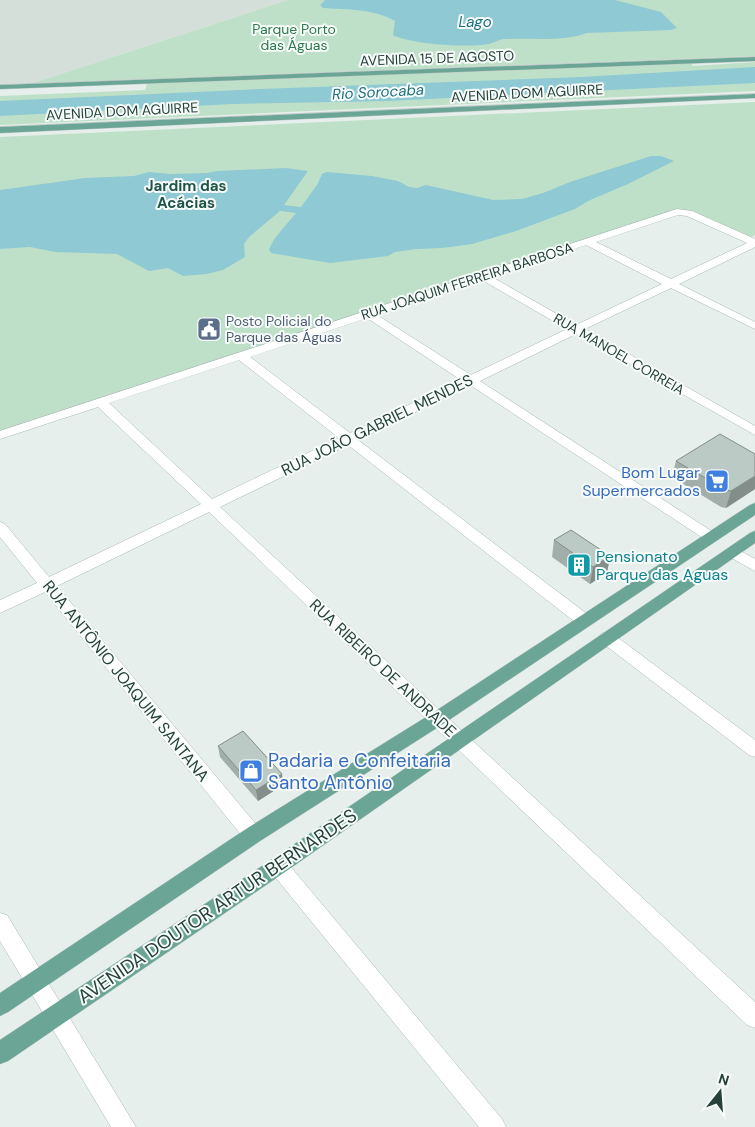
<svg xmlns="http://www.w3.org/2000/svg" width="755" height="1127" font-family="'DM Sans',sans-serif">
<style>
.built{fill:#d4dfda}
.green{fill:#bfe0c8}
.water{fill:#8ec9d4}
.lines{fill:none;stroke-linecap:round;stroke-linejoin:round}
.minor-casing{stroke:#a8b8b2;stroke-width:1}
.major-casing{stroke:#c2cac8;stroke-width:1}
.minor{fill:#fff;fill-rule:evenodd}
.major{fill:#6aa596;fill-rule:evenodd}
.wall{fill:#a1aea9}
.shaded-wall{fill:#838d89}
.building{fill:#bbcac4;stroke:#838d89}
.labels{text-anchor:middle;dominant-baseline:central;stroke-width:4;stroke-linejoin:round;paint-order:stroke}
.far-park-label{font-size:14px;fill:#2d7a4b;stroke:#f7fbf9}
.far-street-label{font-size:14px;fill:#24423a;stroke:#f7fbf9}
.far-service-label{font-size:14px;fill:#4e5e75;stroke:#f7fbf9;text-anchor:start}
.far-water-label{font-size:15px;font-style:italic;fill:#1c6f80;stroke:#f7fbf9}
.far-neighbourhood-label{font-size:15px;font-weight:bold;fill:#1f5548;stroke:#f7fbf9}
.street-label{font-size:16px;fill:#24423a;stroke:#f7fbf9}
.shop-label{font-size:16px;fill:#366cbe;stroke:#f7fbf9;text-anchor:end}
.culture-label{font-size:16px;fill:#0d838f;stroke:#f7fbf9;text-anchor:start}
.near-shop-label{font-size:19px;fill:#366cbe;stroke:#f7fbf9;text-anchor:start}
.near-street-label{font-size:19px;fill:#24423a;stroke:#f7fbf9}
</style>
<rect width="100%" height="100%" fill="#e6efeb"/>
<!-- built -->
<path class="built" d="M0,0H288L33,83L0,84Z"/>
<!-- green -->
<g class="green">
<path d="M288,0H755V56L33,83Z"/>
<path d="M690,62L693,66L755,62V91L0,125V96L145,90L147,84Z"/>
<path d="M755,102V235L751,237L695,213L677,209L0,430V137Z"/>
</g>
<!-- water -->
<g class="water">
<path d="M325,0H615L661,12L677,28L671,30L587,33C561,42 533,38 506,39C500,39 498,41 492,43C474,49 409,44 393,35L395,21C372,8 348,10 323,8L320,5Z"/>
<path d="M755,67V83L388,101L233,104L0,116V101L261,89L581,77Z"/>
<path d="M651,156H661L674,161L628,184L588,201L575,209L516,231L472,244L442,248L417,249L395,252L388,256L330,263L271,253L269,249L275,238L296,213L280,211L249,237L244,244L245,257L223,270L207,274L183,276L168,268L149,271L117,254L55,252L30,247L0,249V190L85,178L134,176L149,172L171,174L207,173L217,171L286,168L308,171L284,205L301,207L317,185L322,174L327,172L372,176L398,181L409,187L417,188L426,185L493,200L522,199L543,193L570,182Z"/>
</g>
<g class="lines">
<!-- minor casing -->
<g class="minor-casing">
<g id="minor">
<path d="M677,209L692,211L755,239V247L679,284L755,322V329L671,288L585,329L755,426V435L576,334L480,381L716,534L718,537L716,540H706L470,385L358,440L591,617L593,621L591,625L585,627L579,625L348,445L220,507L755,1002V1028L747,1025L209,512L57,586L260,829L263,835L260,841L253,843L246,841L45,592L0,613V600L37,583L0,537V522L5,524L49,577L201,504L98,407L0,439V431ZM678,215L687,216L747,243L671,279L596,242ZM586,245L662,284L576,325L492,277ZM482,280L567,329L471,375L377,315ZM367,318L461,380L350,433L250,357ZM239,360L339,438L212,499L109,403Z"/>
<path d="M733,547L755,559V571L728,556L726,552L728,548Z"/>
<path d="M607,632L613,634L755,740V757L749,755L601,642L599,638L601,634Z"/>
<path d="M278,857L285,860L502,1119L506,1127H479L271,872L268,866L271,860Z"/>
<path d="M0,913L7,915L136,1127H111L0,941Z"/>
</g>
</g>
<!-- major casing -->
<g class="major-casing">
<g id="major">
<path d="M755,57V61L0,89V85Z"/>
<path d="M755,94V98L0,133V127Z"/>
<path d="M755,503V515L443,724L260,841L8,1012L0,1016V993L246,829L431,714L750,505Z"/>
<path d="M755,531V543L285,872L8,1061L0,1064V1040L271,860L750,533Z"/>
</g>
</g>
<!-- minor -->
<use href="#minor" class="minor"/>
<!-- major -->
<use href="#major" class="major"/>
</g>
<!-- wall -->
<g class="wall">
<path d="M755,454V489L726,508L721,507L672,477L676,461Z"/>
<path d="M554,540L610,556L607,573L590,584L552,557Z"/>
<path d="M218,746L282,774L283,785L258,801L220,757Z"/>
</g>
<!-- shaded-wall -->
<g class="shaded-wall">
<path d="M755,476V489L726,508L731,491Z"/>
<path d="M610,556L607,573L590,584L593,567Z"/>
<path d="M282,774L283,785L258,801L256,790Z"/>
</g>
<!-- building -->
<g class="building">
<path d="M720,434L755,454V476L731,491L726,490L676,461Z"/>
<path d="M571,530L610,556L593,567L554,540Z"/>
<path d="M243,731L282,774L256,790L218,746Z"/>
</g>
<!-- icons -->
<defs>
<g id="civic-square" transform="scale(1.25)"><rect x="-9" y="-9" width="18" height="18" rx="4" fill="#5c6f8a" stroke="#f7fbf9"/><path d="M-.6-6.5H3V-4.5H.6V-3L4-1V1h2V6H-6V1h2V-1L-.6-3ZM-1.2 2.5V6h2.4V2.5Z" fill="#fff"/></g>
<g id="supermarket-square" transform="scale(1.25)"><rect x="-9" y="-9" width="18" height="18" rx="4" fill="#3f7fe0" stroke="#f7fbf9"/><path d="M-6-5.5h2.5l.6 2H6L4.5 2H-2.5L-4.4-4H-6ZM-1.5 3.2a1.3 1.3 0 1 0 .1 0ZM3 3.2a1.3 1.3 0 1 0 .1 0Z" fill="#fff"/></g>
<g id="building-square" transform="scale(1.25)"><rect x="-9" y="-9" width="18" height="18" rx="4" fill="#0f9aa8" stroke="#f7fbf9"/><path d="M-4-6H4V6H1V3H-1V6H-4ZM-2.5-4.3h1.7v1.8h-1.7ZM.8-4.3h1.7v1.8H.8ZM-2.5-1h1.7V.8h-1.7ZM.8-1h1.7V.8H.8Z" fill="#fff"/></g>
<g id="shop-square" transform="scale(1.25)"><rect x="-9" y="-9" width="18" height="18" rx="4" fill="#3f7fe0" stroke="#f7fbf9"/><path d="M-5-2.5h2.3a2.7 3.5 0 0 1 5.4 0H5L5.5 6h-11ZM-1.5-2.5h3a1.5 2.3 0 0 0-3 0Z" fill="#fff"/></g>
</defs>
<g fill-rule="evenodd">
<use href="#civic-square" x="209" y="329"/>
<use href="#supermarket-square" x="717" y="481"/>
<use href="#building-square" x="579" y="565"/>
<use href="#shop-square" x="251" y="771"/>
</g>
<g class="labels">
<!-- far-park labels -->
<g class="far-park-label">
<text x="294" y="29">Parque Porto<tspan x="294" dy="16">das Águas</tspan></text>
</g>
<!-- far-street labels -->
<g class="far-street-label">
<text transform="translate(437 58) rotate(-2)">AVENIDA 15 DE AGOSTO</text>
<text transform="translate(527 93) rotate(-3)">AVENIDA DOM AGUIRRE</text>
<text transform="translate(122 111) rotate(-3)">AVENIDA DOM AGUIRRE</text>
<text transform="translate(467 281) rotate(-18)">RUA JOAQUIM FERREIRA BARBOSA</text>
<text transform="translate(619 354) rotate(30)">RUA MANOEL CORREIA</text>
</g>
<!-- far-service labels -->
<g class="far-service-label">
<text x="226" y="321">Posto Policial do<tspan x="226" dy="16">Parque das Águas</tspan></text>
</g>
<!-- far-water labels -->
<g class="far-water-label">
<text x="475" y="22">Lago</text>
<text transform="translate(378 92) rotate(-3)">Rio Sorocaba</text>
</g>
<!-- far-neighbourhood labels -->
<g class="far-neighbourhood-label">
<text x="186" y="186">Jardim das<tspan x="186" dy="17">Acácias</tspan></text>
</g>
<!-- street labels -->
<g class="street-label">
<text transform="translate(377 425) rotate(-26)">RUA JOÃO GABRIEL MENDES</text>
<text transform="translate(383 668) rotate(43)">RUA RIBEIRO DE ANDRADE</text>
<text transform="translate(126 681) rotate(51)">RUA ANTÔNIO JOAQUIM SANTANA</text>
</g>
<!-- shop labels -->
<g class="shop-label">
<text x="700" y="472">Bom Lugar<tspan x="700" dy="18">Supermercados</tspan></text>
</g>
<!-- culture labels -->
<g class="culture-label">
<text x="596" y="556">Pensionato<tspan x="596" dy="18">Parque das Aguas</tspan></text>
</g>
<!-- near-shop labels -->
<g class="near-shop-label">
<text x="268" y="760">Padaria e Confeitaria<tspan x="268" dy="22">Santo Antônio</tspan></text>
</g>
<!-- near-street labels -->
<g class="near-street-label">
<text transform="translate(217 906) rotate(-34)">AVENIDA DOUTOR ARTUR BERNARDES</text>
</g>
</g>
<!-- north arrow -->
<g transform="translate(720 1092) rotate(17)" stroke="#f7fbf9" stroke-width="4" paint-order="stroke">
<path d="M0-4L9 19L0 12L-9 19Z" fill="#24423a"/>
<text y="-8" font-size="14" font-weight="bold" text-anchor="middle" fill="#24423a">N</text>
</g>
</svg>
